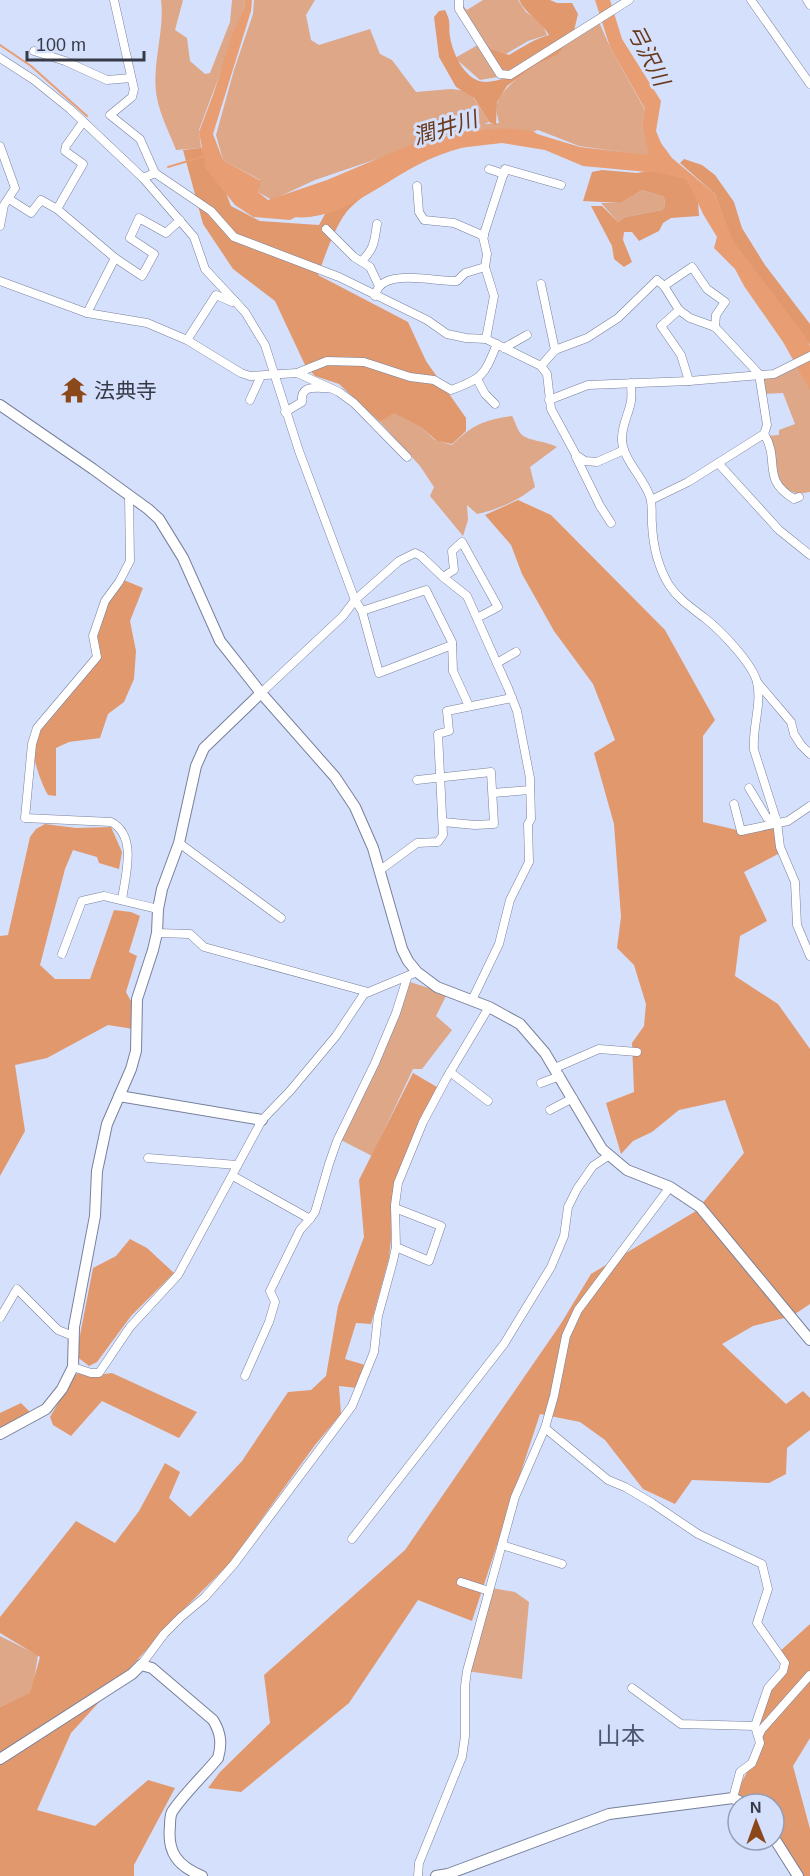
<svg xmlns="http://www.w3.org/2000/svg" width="810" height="1876" font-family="Arial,'Noto Sans JP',sans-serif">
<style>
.green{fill:#dda788}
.forest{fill:#e2986d}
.water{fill:#e89e72}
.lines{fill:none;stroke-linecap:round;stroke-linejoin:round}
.stream{stroke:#e89e72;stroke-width:2}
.river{stroke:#e89e72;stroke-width:14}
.minor-casing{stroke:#78819b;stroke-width:9}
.tertiary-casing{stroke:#78819b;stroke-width:12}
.minor{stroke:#fff;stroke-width:8}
.tertiary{stroke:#fff;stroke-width:10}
.labels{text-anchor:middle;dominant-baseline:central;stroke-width:6;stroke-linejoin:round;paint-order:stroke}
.poi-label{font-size:21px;fill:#363a46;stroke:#d5e0fd;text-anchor:start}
.water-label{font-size:22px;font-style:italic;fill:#69391a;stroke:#d5e0fd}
.quarter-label{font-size:24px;fill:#4e576f;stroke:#d5e0fd}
</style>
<rect width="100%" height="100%" fill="#d5e0fd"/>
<!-- green -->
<g class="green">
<path d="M161,0H183L175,30L187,38L190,61L205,74L210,73L230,22L232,0H245L244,9L199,130L201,148L176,150C170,134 160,115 157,98C151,65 165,32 161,0Z"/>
<path d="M254,0H315L306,15L311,40L319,45L370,29L380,54L392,60L416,92L451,89L469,91L489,122L484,124L499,123C498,118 495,109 497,104C503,79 576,38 599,22L610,47L645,110L642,126L650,156L579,146L538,130L521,135L482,136L480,124L315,180L272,200L258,192L260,180L223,160L216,135L234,70L253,14Z"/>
<path d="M483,0H518L526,12L542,23L547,35L528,41L506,54L490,48L510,75L480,80L455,58L483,42L466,27L459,2L467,10Z"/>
<path d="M642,190L664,197L665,206L662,210L625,217L618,222L601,203H621Z"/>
<path d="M810,359V492L797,494L780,486L765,436L779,435V430L795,424L783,393L762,394L759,374L777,375Z"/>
<path d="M393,412L422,428L435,440L452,445C472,425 484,420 512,416C515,421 517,429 521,434C527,441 547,441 557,447L530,467L535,487C517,501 500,509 477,514L467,505L468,520L463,536L430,496L434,487L420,466L380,422Z"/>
<path d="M410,982L447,994L436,1016L452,1030L422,1069H413L372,1156L341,1140L384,1049Z"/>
<path d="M492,1588L515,1592L529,1602L522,1679L467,1671Z"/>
<path d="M0,1636L38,1655L32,1693L0,1707Z"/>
</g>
<!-- forest -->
<g class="forest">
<path d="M519,0H550L557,3H572L578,14L573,35L558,54L535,65L507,86L497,102L496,125L489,122L474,98L456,87L439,57L434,17L439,11L445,10C452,24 448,24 450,37C453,54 465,81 485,82C492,82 501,79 508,78L487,47L509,55C521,48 536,38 549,35C539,18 528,17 519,0Z"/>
<path d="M208,147L231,206L260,221L319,225L338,190L407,152L424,159C401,176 371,187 350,208C336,222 325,256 318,275L408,322L426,361L466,418V431L452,444L437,441L422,428L394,413L380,422L339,384L315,376L305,365L275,301L233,269L203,224L183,150Z"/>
<path d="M684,159L702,165L715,175L734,202L742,228L765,265L810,324V345L732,241L715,194L680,163Z"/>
<path d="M602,170L637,173L653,170L687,179L698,201L699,216L671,218L663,223L659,231L639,241L632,232H624L623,240L632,262L624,267L614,259L612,246L591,206H602L618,222L625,217L662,210L665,206L664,197L642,190L621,203L583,201L592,172Z"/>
<path d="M518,500L551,515L665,630L715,720L703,736V822L741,831L777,826L778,854L744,872L767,921L740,936L735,976L778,1004L810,1049V1304L792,1316L753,1326L722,1344L786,1404L803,1391L810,1398V1430L787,1448L786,1474L769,1483L692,1480L675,1504L643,1489L605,1440L580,1422L540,1414L472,1621L418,1600L349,1703L241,1792L208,1788L220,1772L270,1723L264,1675L405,1550L560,1325L591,1274L696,1211L744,1153L725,1100L679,1110L652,1132L633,1141L621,1154L606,1103L634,1092L632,1043L644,1026L646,1004L634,965L617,948L621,917L614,824L594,753L615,740L593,684L554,631L522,574L511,545L485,515Z"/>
<path d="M119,578L143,588L130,621L136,651L134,679L124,702L108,714L100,738L69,742L56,748V796L48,795C42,786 30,752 33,742C39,720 81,677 97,657L93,636Z"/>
<path d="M45,824L76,828L111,827L122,852L119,869L99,863L97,857L73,850L65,869L40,965L55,979H90L114,910L131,912L140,916L129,952L137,956L126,992L133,1005V1029L108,1025L47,1058L15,1065L25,1131L0,1176V936L8,935L30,837L36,829Z"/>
<path d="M413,1073L437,1087L396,1194L389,1258L371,1324L356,1323L345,1359L365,1365L357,1388L339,1386L341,1414L315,1445L229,1564L179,1614L71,1733L37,1810L95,1826L148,1780L175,1788L134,1865V1876H0V1707L30,1693L40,1657L0,1633V1617L76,1521L115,1543L139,1511L165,1463L180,1472L169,1498L190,1517L242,1461L288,1392L311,1390L326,1376L338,1306L364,1237L359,1180Z"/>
<path d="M130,1239L147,1248L174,1273L131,1316L97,1362L89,1366L76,1356L93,1268L116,1256Z"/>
<path d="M80,1372L90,1376L112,1373L197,1412L179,1438L102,1401L71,1436L53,1425L50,1417L74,1376Z"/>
<path d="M21,1403L31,1413L0,1430V1413Z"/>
<path d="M810,1624V1738L793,1766L810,1829V1876H798L774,1838V1804H745L733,1798L752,1763L762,1708L785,1663L778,1653Z"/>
</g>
<!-- water -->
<path class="water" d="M245,0H252L251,11L213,134L223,160L261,181L258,192L268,200L327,180L410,145L481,127L480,136L455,145L534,133L580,147L649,155L642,126L645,109L610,47L595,0H610L622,39L661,101L656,131L661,143L672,158L715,194L733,241L805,336L810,346V390L783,342L744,286L735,269L714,248L717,237L703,214L687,179L658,173L583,166L545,150L502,143L415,153L290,220L253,217L235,205L206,169L199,132L213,95L232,35L244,9Z"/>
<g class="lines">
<!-- stream -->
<g class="stream">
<path d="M0,45L31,66L87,116"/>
<path d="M168,167L205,156"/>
</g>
<!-- river -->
<path class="river" d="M288,209C330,219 378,177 414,159C451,140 491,131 531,138"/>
<!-- minor casing -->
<g class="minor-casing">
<g id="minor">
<path d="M114,0L134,89L132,97L110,115L140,139L155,173"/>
<path d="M459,0V9L500,74L510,75L629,0"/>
<path d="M751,0L810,84"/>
<path d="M807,0L810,5"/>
<path d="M34,51L65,61L107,80L131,78"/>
<path d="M0,58L34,80L70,109L143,178L194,237L205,269L245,312L265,345L299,451L355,600L362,611L379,673L452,645"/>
<path d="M0,146L15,188L4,205L0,226"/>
<path d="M489,169L504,174"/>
<path d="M143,178L155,173L211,211L234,237L339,277L427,320L447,334L466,338L486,339L541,366L547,374L551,409L576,455L585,461L597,462L624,450"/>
<path d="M417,186L419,212L424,220L454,223L484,236"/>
<path d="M9,199L31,213L41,200L57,209L83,164L65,151L66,146L83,122"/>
<path d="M57,209L115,258L87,313"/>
<path d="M326,229L354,257L370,267L379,286"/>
<path d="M115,258L142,276L154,254L130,238L139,218L166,233L180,220"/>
<path d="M362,261C375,247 374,242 377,224"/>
<path d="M0,281L87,313L147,323L187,340L241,373L250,376L297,373L339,392L354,403L407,457"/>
<path d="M541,284L555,350"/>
<path d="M664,286L692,267L707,289L725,302L716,315L715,327"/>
<path d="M375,296C376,293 377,289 379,287C392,270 438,282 457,281L465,273L485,267"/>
<path d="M679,310L661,326L681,355L689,381"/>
<path d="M486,339L494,296L485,267L487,254L483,237L505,169L561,185"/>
<path d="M187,340L216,295L232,302L235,301"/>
<path d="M504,348L527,335"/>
<path d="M541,366L555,350L587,338L618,318L657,280L664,286L679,310L690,318L715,327L759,374L767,425L764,434L688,482L651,500"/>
<path d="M297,373L327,361L364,362L410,377L434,380L451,390C484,378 484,375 497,344"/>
<path d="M477,379L485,394L495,404"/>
<path d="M631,383C631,388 632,395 631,401C629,414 621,426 622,441C624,461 644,478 650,497C653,506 651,516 652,524C653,546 658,567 669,585C679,600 692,608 706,619C721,631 752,663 757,682C762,704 752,728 754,750L777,822L780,847L795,882L797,925L810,956"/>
<path d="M250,400L261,376"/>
<path d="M549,400L588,385L689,381L774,374L810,356"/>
<path d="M285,412L302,402C300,385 314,388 327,388"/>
<path d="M764,434C781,461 760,478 794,499L799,497"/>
<path d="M576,457L600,506L611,523"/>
<path d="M718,463L779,530L810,555"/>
<path d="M443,577L454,570L452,551L462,542L498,607L477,618"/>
<path d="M362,611L426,590L452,642L453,671L469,706"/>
<path d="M497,663L516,652"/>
<path d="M757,682L791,722L794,734L801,745L810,754"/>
<path d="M261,693L343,616L355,600L399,561L415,553L421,556L443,577L467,596L508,688L517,711L530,778L531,819L528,824L529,862L510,900L499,944L472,1000"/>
<path d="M417,780L491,772L494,824L475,825L443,822"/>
<path d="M749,788L767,818L776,819"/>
<path d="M493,793L530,790"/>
<path d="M734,804L741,831L788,821L810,806"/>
<path d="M179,843L281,918"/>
<path d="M379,871L417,843L438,842L443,835L438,734L449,731L447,711L512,698"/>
<path d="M122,900C125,876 138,836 111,822L25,818L32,744L37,728L97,657L93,636L105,601L119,582L130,561L129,495"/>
<path d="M157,933L190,934L204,947L368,992"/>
<path d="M62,954L82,901L104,896L158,909"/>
<path d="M555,1068L599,1049L637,1052"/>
<path d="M450,1072L488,1101"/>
<path d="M541,1083L560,1076"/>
<path d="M550,1110L573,1098"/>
<path d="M148,1158L237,1165"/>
<path d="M233,1176L310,1219"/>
<path d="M395,1208L441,1226L429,1261L396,1247"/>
<path d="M0,1318L17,1289L58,1330L73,1336"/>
<path d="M73,1367L91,1373H99L130,1327L178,1275L262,1120L290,1091L336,1036L364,994L417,972"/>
<path d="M245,1376L269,1322L275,1302L270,1291L300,1230L310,1219L315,1212L329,1164L337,1141L375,1063L396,1013L407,978"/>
<path d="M545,1428L608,1480L625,1487L652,1503L698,1534L762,1564L768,1589L757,1623L785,1663L783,1671L768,1688L755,1726"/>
<path d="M352,1539L504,1344L551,1267L564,1236L568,1207L577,1189L593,1166L608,1156"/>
<path d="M502,1545L562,1564"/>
<path d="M461,1582L489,1591"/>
<path d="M141,1665L164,1634L181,1617L205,1597L234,1564L352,1406L374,1352L378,1316L393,1261L396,1247L395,1205L398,1183L423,1122L446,1079L489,1007"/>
<path d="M632,1688L681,1724L755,1726L760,1743L752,1763L740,1772L733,1798"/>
<path d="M759,1735L762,1729L810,1675"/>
<path d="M418,1876L419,1863L462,1757L465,1736V1686L467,1671L515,1497L545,1428L554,1396L566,1336L578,1310L670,1187"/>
</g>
</g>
<!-- tertiary casing -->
<g class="tertiary-casing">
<g id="tertiary">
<path d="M0,405L93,469L148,509L159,519L183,558L220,641L261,693L335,777L355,807L373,848L402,949L408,961L417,972L437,987L489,1007L520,1024L545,1053L602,1149L627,1170L670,1187L700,1207L810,1340"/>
<path d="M119,1096L262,1120"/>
<path d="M0,1434L46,1409L62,1389L73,1367L74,1327L95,1216L97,1171L107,1124L131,1069L136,1051L137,999L153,950L157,933L158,909L162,889L179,843L196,766L204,748L261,693"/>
<path d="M0,1759L132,1674L141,1665L152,1668L213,1720C221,1733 222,1744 218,1758C205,1774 182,1796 172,1812C170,1816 170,1821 170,1826C167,1853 178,1866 202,1876"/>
<path d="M774,1838L798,1876"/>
<path d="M436,1876L448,1874L609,1814L733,1798L745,1804"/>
</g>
</g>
<!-- minor -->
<use href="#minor" class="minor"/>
<!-- tertiary -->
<use href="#tertiary" class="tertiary"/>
</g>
<!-- icons -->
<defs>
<g id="temple-bare" transform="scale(2.07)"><path d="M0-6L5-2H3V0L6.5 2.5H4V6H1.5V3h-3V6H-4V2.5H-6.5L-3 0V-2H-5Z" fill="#8b481a" stroke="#d5e0fd" stroke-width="2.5" paint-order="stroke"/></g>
</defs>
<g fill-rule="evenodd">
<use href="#temple-bare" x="74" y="390"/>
</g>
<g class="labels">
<!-- poi labels -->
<g class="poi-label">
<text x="94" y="390">法典寺</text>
</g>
<!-- water labels -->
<g class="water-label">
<text transform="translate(648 55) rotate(63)">弓沢川</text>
<text transform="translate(445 128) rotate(-17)">潤井川</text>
</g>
<!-- quarter labels -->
<g class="quarter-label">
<text x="621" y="1735">山本</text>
</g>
</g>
<!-- north arrow -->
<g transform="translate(756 1822) rotate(359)"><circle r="28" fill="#d5e0fd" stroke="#959eb4" stroke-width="1.5"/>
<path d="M0-4.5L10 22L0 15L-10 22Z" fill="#8b481a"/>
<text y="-9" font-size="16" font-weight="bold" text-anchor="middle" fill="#363a46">N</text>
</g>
<!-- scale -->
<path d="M27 51v9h117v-9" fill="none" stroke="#363a46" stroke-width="3"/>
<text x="36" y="51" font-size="18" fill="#363a46" stroke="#d5e0fd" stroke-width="4.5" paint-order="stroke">100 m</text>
</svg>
